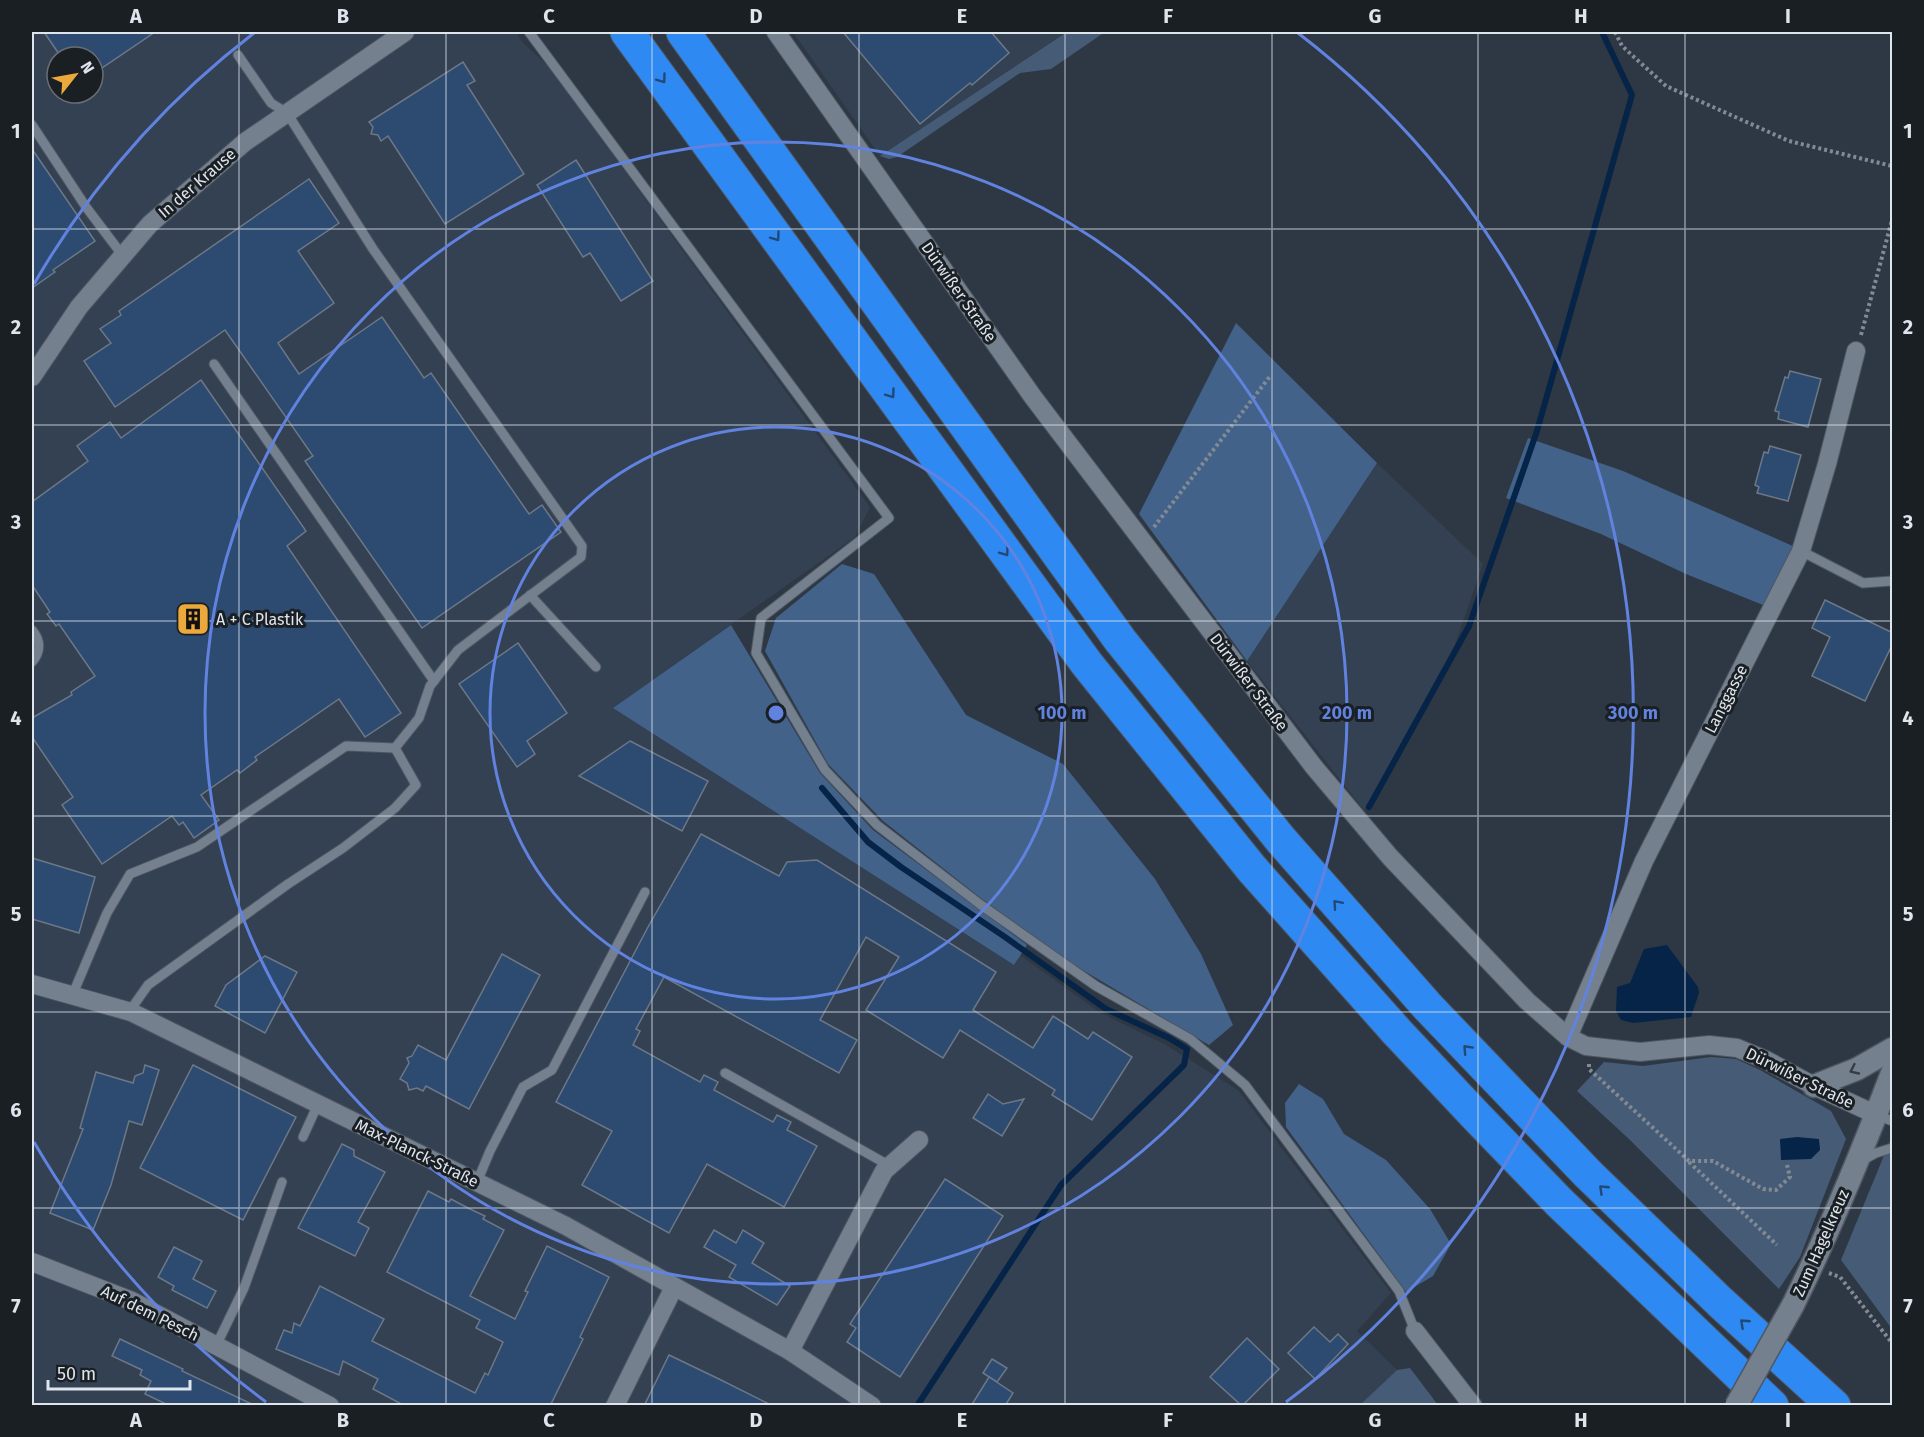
<svg xmlns="http://www.w3.org/2000/svg" width="1924" height="1437" font-family="'Fira Sans',sans-serif">
<style>
.built{fill:#334153;fill-rule:evenodd}
.green{fill:#465b76}
.forest{fill:#43628a}
.water{fill:#062447}
.lines{fill:none;stroke-linecap:round;stroke-linejoin:round}
.stream{stroke:#062447;stroke-width:6}
.building{fill:#2d4b71;stroke:#6d7887;stroke-width:1.5}
.service-casing{stroke:#4e5661;stroke-width:11}
.minor-casing{stroke:#4e5661;stroke-width:20}
.tertiary-casing{stroke:#4e5661;stroke-width:25}
.motorway-casing{stroke:#4e5661;stroke-width:35}
.path{stroke:#828a94;stroke-width:4;stroke-dasharray:3 3;stroke-linecap:butt}
.service{stroke:#74808e;stroke-width:9}
.minor{stroke:#74808e;stroke-width:18}
.tertiary{stroke:#74808e;stroke-width:22}
.motorway{stroke:#2f89f2;stroke-width:33}
.tertiary-bridge-casing{stroke:#4e5661;stroke-width:25;stroke-linecap:butt}
.tertiary-bridge{stroke:#74808e;stroke-width:22}
.oneway{stroke:#224976}
.oneway2{stroke:#353c44}
.grid{fill:none;stroke:#dfe5ed;stroke-width:1.5;stroke-opacity:0.55}
.ring{fill:none;stroke:#6183df;stroke-width:3}
.labels{text-anchor:middle;dominant-baseline:central;stroke-width:6;stroke-linejoin:round;paint-order:stroke}
.street-label{font-size:16px;fill:#dfe5ed;stroke:#1a1f24}
.poi-label{font-size:16px;fill:#dfe5ed;stroke:#1a1f24;text-anchor:start}
.centre{fill:#6183df;stroke:#1a1f24;stroke-width:3}
.ring-label{font-size:18px;text-anchor:middle;font-weight:bold;fill:#6183df;stroke:#1a1f24;stroke-width:6;stroke-linejoin:round;paint-order:stroke}
.neatline{fill:none;stroke:#dfe5ed;stroke-width:2}
.grid-label{font-size:20px;text-anchor:middle;font-weight:bold;fill:#dfe5ed}
</style>
<rect width="100%" height="100%" fill="#2e3844"/>
<!-- built -->
<g class="built">
<path d="M32,32H516L523,43L548,66L870,507L855,537L613,708L1014,965L1020,955L1101,1013L1166,1045L1238,1090L1391,1293L1357,1331L1397,1370L1360,1406L32,1405ZM57,57H93V93H57Z"/>
<path d="M793,32H1067L880,156Z"/>
<path d="M1377,463L1483,564L1453,650L1364,810L1247,661Z"/>
</g>
<!-- green -->
<g class="green">
<path d="M1067,32H1105L1051,69L1020,73L897,157L889,159L880,156Z"/>
<path d="M1711,1057L1736,1059L1760,1070L1831,1111L1846,1139L1800,1257L1779,1289L1630,1140L1577,1091L1604,1062L1643,1066Z"/>
<path d="M1892,1136V1329L1841,1260Z"/>
<path d="M1410,1368L1438,1405H1360L1397,1370Z"/>
</g>
<!-- forest -->
<g class="forest">
<path d="M1236,323L1377,463L1247,661L1139,514Z"/>
<path d="M1528,438L1623,471L1795,547L1768,607L1686,574L1601,534L1506,498Z"/>
<path d="M842,564L874,574L966,715L1063,764L1155,879L1201,954L1233,1025L1209,1045L1069,962L982,899L883,821L828,764L765,651L776,618Z"/>
<path d="M731,625L820,773L873,830L1027,945L1014,965L613,708Z"/>
<path d="M1299,1084L1323,1099L1344,1134L1386,1160L1430,1209L1451,1244L1433,1276L1406,1292L1286,1127L1285,1103Z"/>
</g>
<!-- water -->
<g class="water">
<path d="M1667,945L1698,987L1699,993L1691,1017L1633,1023L1621,1020L1616,1011L1617,987L1630,983L1644,949Z"/>
<path d="M1797,1137L1819,1139L1820,1150L1811,1159L1781,1160L1780,1139Z"/>
</g>
<g class="lines">
<!-- stream -->
<g class="stream">
<path d="M822,788L868,842L901,867L1005,937L1106,1009L1169,1038L1187,1049L1184,1065L1061,1185L917,1406"/>
<path d="M1369,807L1469,626L1537,431L1632,95L1602,32"/>
</g>
</g>
<!-- building -->
<g class="building">
<path d="M44,32H155L93,74V57H61Z"/>
<path d="M843,32H991L1009,53L972,85L970,83L920,124Z"/>
<path d="M463,62L475,81L467,85L524,174L445,224L388,136L381,141L378,135L371,134L373,127L369,122Z"/>
<path d="M32,149L95,241L53,270L55,272L32,288Z"/>
<path d="M576,160L653,281L621,301L590,253L583,257L537,185Z"/>
<path d="M309,179L339,223L298,251L334,303L278,343L299,374L382,317L424,378L431,373L529,514L542,505L561,532L422,628L305,461L313,456L225,330L115,407L84,361L111,343L100,329L121,315L119,311Z"/>
<path d="M1790,371L1821,379L1808,427L1778,419L1779,412L1775,411L1785,377L1788,378Z"/>
<path d="M201,380L306,531L287,546L401,713L365,737L339,699L255,757L257,760L240,773L237,770L201,795L219,820L194,838L183,822L179,825L172,816L102,864L62,805L73,797L32,737V718L72,695L71,692L95,676L59,624L56,626L47,614L50,612L32,585V502L88,461L77,446L110,422L121,438Z"/>
<path d="M1770,446L1801,455L1788,501L1757,493L1759,487L1755,485L1764,452L1768,453Z"/>
<path d="M1825,600L1893,633V643L1865,701L1812,676L1830,637L1812,628Z"/>
<path d="M518,643L567,713L527,741L535,754L517,767L459,684Z"/>
<path d="M630,741L708,781L682,831L579,776Z"/>
<path d="M701,834L779,876L787,862L817,860L996,972L973,1010L1033,1048L1053,1016L1088,1039L1093,1032L1132,1057L1092,1120L1052,1095L1055,1090L960,1030L943,1058L866,1010L899,957L866,937L820,1020L857,1040L839,1073L664,977L636,1029L640,1031L633,1045L700,1082L704,1075L718,1082L714,1090L773,1122L777,1115L791,1122L787,1130L817,1146L784,1207L707,1164L669,1233L582,1185L612,1131L556,1102L648,927Z"/>
<path d="M32,858L95,877L79,933L32,919Z"/>
<path d="M502,954L540,975L469,1109L426,1086L423,1091L417,1088L409,1090L407,1083L400,1079L409,1063L407,1058L412,1056L418,1045L446,1060Z"/>
<path d="M265,956L297,972L265,1033L215,1006L226,985Z"/>
<path d="M145,1065L159,1070L142,1125L129,1121L111,1185L93,1230L50,1213L83,1129L80,1128L96,1072L133,1083L135,1076L143,1073Z"/>
<path d="M193,1065L296,1117L243,1220L140,1168Z"/>
<path d="M988,1094L1003,1104L1024,1099L1002,1136L973,1118Z"/>
<path d="M342,1144L354,1150V1156L385,1172L358,1222L369,1228L355,1256L298,1228Z"/>
<path d="M945,1179L1003,1216L900,1377L847,1342L856,1328L850,1324Z"/>
<path d="M428,1191L449,1202L451,1199L468,1208L485,1216L483,1219L504,1230L470,1296L515,1319L528,1292L525,1291L547,1246L609,1277L580,1337L583,1339L550,1406H405L373,1389L378,1379L343,1361L339,1375L276,1349L284,1330L292,1333L294,1323L300,1326L320,1286L384,1319L372,1341L475,1393L485,1373L488,1375L503,1342L476,1328L480,1320L387,1272Z"/>
<path d="M714,1230L736,1243L743,1230L764,1243L752,1263L790,1286L777,1305L729,1277L736,1265L704,1247Z"/>
<path d="M174,1247L202,1261L193,1279L216,1291L207,1308L172,1290L174,1286L158,1277Z"/>
<path d="M1314,1327L1330,1342L1338,1334L1348,1344L1315,1379L1288,1353Z"/>
<path d="M1247,1338L1279,1369L1242,1406L1210,1377Z"/>
<path d="M120,1339L183,1369L182,1371L256,1406H170L145,1394L151,1381L140,1375L142,1370L112,1356Z"/>
<path d="M669,1355L719,1379L773,1406H644Z"/>
<path d="M992,1359L1007,1368L997,1382L983,1373Z"/>
<path d="M989,1377L1013,1393L1005,1406H971Z"/>
</g>
<g class="lines">
<!-- service casing -->
<g class="service-casing">
<g id="service">
<path d="M529,32L889,518L761,618L756,653L825,770L877,825L981,905L1096,986L1190,1039L1245,1085L1399,1291L1415,1331"/>
<path d="M32,125L86,207L123,256"/>
<path d="M214,364L434,681"/>
<path d="M1801,551L1863,583L1892,581"/>
<path d="M530,595L596,667"/>
<path d="M32,630C41,640 41,652 32,662"/>
<path d="M72,996L107,913L130,874L197,847L346,746L395,748L419,718L430,686L458,650L581,557L582,546L373,249L287,113L271,103L238,55"/>
<path d="M129,1012L148,985L288,884L343,848L395,808L416,785L395,748"/>
<path d="M725,1073L890,1166"/>
<path d="M1877,1115L1892,1121"/>
<path d="M303,1137L318,1104"/>
<path d="M1861,1161L1876,1153L1892,1148"/>
<path d="M477,1182L490,1151L523,1087L552,1070L645,892"/>
<path d="M216,1346L244,1288L282,1182"/>
</g>
</g>
<!-- minor casing -->
<g class="minor-casing">
<g id="minor">
<path d="M776,32L1033,397L1314,767L1390,857L1527,1001L1568,1037L1586,1046L1640,1052L1709,1045L1737,1048L1766,1060L1814,1086L1877,1115"/>
<path d="M32,377L79,307L150,224L245,142L405,32"/>
<path d="M32,984L131,1012L566,1226L790,1351L872,1406"/>
<path d="M1568,1037L1644,861L1801,551L1827,464L1856,351"/>
<path d="M32,1262L132,1301L330,1406"/>
<path d="M1415,1331L1473,1406"/>
<path d="M790,1351L884,1171L919,1140"/>
<path d="M615,1406L674,1287"/>
</g>
</g>
<!-- tertiary casing -->
<g class="tertiary-casing">
<g id="tertiary">
<path d="M1814,1086L1857,1069L1892,1049"/>
<path d="M1793,1305C1830,1230 1862,1152 1892,1073"/>
</g>
</g>
<!-- motorway casing -->
<g class="motorway-casing">
<g id="motorway">
<path d="M627,32L1087,664L1252,869L1397,1032L1475,1115L1559,1202L1772,1406"/>
<path d="M683,32L1120,640L1281,840L1428,1007L1588,1174L1720,1302L1834,1406"/>
</g>
</g>
<!-- path -->
<g class="path">
<path d="M1615,32L1622,46L1666,86L1789,141L1892,166"/>
<path d="M1861,335L1892,220"/>
<path d="M1154,527L1271,375"/>
<path d="M1589,1064V1069L1689,1161H1713L1763,1189L1776,1190L1790,1177L1787,1165"/>
<path d="M1689,1162L1777,1245"/>
<path d="M1829,1273L1840,1277L1892,1343"/>
</g>
<!-- service -->
<use href="#service" class="service"/>
<!-- minor -->
<use href="#minor" class="minor"/>
<!-- tertiary -->
<use href="#tertiary" class="tertiary"/>
<!-- motorway -->
<use href="#motorway" class="motorway"/>
<!-- tertiary-bridge casing -->
<g class="tertiary-bridge-casing">
<path id="tertiary-bridge" d="M1736,1406L1793,1305"/>
</g>
<!-- tertiary-bridge -->
<use href="#tertiary-bridge" class="tertiary-bridge"/>
</g>
<!-- one-way arrows -->
<defs><path id="oneway-chevron" d="M-2-3.5L2.5 0L-2 3.5" fill="none" stroke-width="1.6" stroke-linecap="round" stroke-linejoin="round" transform="scale(1.5)"/></defs>
<g class="oneway">
<use href="#oneway-chevron" transform="translate(662 79) rotate(54)"/>
<use href="#oneway-chevron" transform="translate(776 237) rotate(54)"/>
<use href="#oneway-chevron" transform="translate(891 394) rotate(54)"/>
<use href="#oneway-chevron" transform="translate(1005 552) rotate(54)"/>
<use href="#oneway-chevron" transform="translate(1337 904) rotate(-131)"/>
<use href="#oneway-chevron" transform="translate(1467 1049) rotate(-133)"/>
<use href="#oneway-chevron" transform="translate(1603 1189) rotate(-136)"/>
<use href="#oneway-chevron" transform="translate(1744 1323) rotate(-137)"/>
</g>
<use class="oneway2" href="#oneway-chevron" transform="translate(1854 1070) rotate(155)"/>
<!-- grid -->
<path class="grid" d="M239,32V1406M446,32V1406M652,32V1406M859,32V1406M1065,32V1406M1272,32V1406M1478,32V1406M1685,32V1406M32,229H1892M32,425H1892M32,621H1892M32,816H1892M32,1012H1892M32,1208H1892"/>
<!-- distance rings -->
<g class="ring">
<circle cx="776" cy="713" r="286"/>
<circle cx="776" cy="713" r="571"/>
<path d="M266 1402A857 857 0 0 1 34 1142M34 284A857 857 0 0 1 254 33M1298 33A857 857 0 0 1 1286 1402"/>
</g>
<!-- icons -->
<defs>
<g id="building-square" transform="scale(1.725)"><rect x="-9" y="-9" width="18" height="18" rx="4" fill="#eca93b" stroke="#1a1f24"/><path d="M-4-6H4V6H1V3H-1V6H-4ZM-2.5-4.3h1.7v1.8h-1.7ZM.8-4.3h1.7v1.8H.8ZM-2.5-1h1.7V.8h-1.7ZM.8-1h1.7V.8H.8Z" fill="#111"/></g>
</defs>
<g fill-rule="evenodd">
<use href="#building-square" x="193" y="619"/>
</g>
<g class="labels">
<!-- street labels -->
<g class="street-label">
<text transform="translate(197 183) rotate(-41)">In der Krause</text>
<text transform="translate(959 292) rotate(55)">Dürwißer Straße</text>
<text transform="translate(1249 682) rotate(53)">Dürwißer Straße</text>
<text transform="translate(1726 699) rotate(-63)">Langgasse</text>
<text transform="translate(1800 1078) rotate(26)">Dürwißer Straße</text>
<text transform="translate(417 1153) rotate(26)">Max-Planck-Straße</text>
<text transform="translate(1821 1243) rotate(-66)">Zum Hagelkreuz</text>
<text transform="translate(150 1313) rotate(26)">Auf dem Pesch</text>
</g>
<!-- poi labels -->
<g class="poi-label">
<text x="216" y="619">A + C Plastik</text>
</g>
</g>
<circle cx="776" cy="713" r="9" class="centre"/>
<g class="ring-label">
<text x="1062" y="719">100 m</text>
<text x="1347" y="719">200 m</text>
<text x="1633" y="719">300 m</text>
</g>
<!-- border -->
<rect width="1924" height="1437" fill="none" stroke="#1a1f24" stroke-width="66"/>
<!-- north arrow -->
<g transform="translate(75 75) rotate(59)"><circle r="28" fill="#1a1f24" stroke="#696e74" stroke-width="1.5"/>
<path d="M0-4.5L10 22L0 15L-10 22Z" fill="#eca93b"/>
<text y="-9" font-size="16" font-weight="bold" text-anchor="middle" fill="#dfe5ed">N</text>
</g>
<!-- scale -->
<path d="M48 1380v9h142v-9" fill="none" stroke="#dfe5ed" stroke-width="3"/>
<text x="57" y="1380" font-size="18" fill="#dfe5ed" stroke="#1a1f24" stroke-width="4.5" paint-order="stroke">50 m</text>
<rect x="33" y="33" width="1858" height="1371" class="neatline"/>
<g class="grid-label">
<text x="136" y="23">A</text>
<text x="343" y="23">B</text>
<text x="549" y="23">C</text>
<text x="756" y="23">D</text>
<text x="962" y="23">E</text>
<text x="1168" y="23">F</text>
<text x="1375" y="23">G</text>
<text x="1581" y="23">H</text>
<text x="1788" y="23">I</text>
<text x="16" y="138">1</text>
<text x="1908" y="138">1</text>
<text x="16" y="334">2</text>
<text x="1908" y="334">2</text>
<text x="16" y="529">3</text>
<text x="1908" y="529">3</text>
<text x="16" y="725">4</text>
<text x="1908" y="725">4</text>
<text x="16" y="921">5</text>
<text x="1908" y="921">5</text>
<text x="16" y="1117">6</text>
<text x="1908" y="1117">6</text>
<text x="16" y="1313">7</text>
<text x="1908" y="1313">7</text>
<text x="136" y="1427">A</text>
<text x="343" y="1427">B</text>
<text x="549" y="1427">C</text>
<text x="756" y="1427">D</text>
<text x="962" y="1427">E</text>
<text x="1168" y="1427">F</text>
<text x="1375" y="1427">G</text>
<text x="1581" y="1427">H</text>
<text x="1788" y="1427">I</text>
</g>
</svg>
